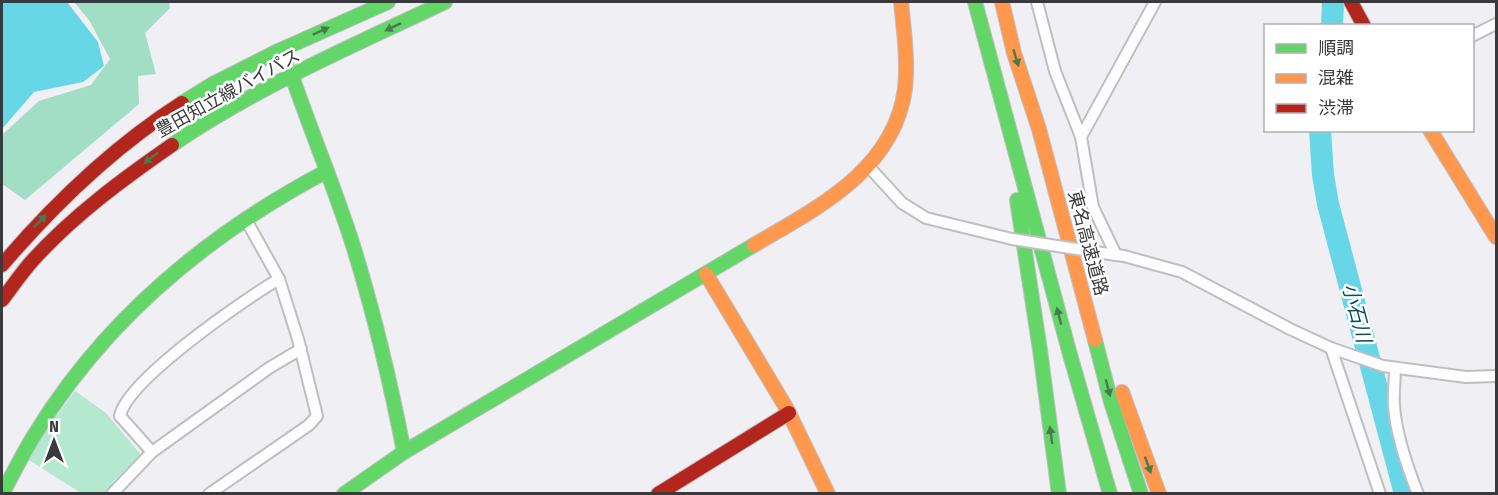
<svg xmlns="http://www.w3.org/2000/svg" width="1498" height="495" font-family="'Fira Sans Condensed','Noto Sans JP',sans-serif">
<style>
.green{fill:#b4e8d1}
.forest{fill:#a2dec5}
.water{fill:#67d7e7}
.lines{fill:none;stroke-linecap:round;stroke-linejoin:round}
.river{stroke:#67d7e7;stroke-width:22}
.street-casing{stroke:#bfbfc2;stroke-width:14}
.fast-casing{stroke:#bfbfc2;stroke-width:16}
.slow-casing{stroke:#bfbfc2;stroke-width:16}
.jam-casing{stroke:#bfbfc2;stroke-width:16}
.street{stroke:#fdfdfd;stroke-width:10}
.fast{stroke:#63d668;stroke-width:14}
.slow{stroke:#ff974d;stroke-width:14}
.jam{stroke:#b3261e;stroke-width:14}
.street-bridge-casing{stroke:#bfbfc2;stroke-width:14;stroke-linecap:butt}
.street-bridge{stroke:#fdfdfd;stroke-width:10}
.oneway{fill:#4a784f}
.labels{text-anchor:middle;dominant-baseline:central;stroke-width:5;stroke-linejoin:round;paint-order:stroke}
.street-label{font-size:18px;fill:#3a3a3e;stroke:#fff}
.water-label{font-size:20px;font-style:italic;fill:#0b4d55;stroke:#fff}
</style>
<rect width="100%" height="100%" fill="#efeff4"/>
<!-- green -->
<path class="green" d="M75,391L106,413L141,455L114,481L105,494L81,493L29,460L43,434Z"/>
<!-- forest -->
<path class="forest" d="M74,2H169L170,8L145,33L156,74L138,76L139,104L25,200L2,184V135L39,101L91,85L110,59L89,20Z"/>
<!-- water -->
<path class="water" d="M2,2H67L98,42L104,66L83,82L34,92L2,129Z"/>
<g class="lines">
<!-- river -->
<g class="river">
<path d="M1332,26L1333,2"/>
<path d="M1320,130L1323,175L1328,204L1405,494"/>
</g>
<!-- street casing -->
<g class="street-casing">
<g id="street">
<path d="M1037,2L1055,71L1081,137L1093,207L1116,255"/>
<path d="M1472,36L1496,24"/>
<path d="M281,50L292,76"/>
<path d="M1081,137L1155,2"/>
<path d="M869,167L902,203L926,218L1012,239"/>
<path d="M1102,253L1124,256L1182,272L1290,329L1331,348L1383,366L1466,377L1496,376"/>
<path d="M1331,348L1380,494"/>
<path d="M1395,368C1395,380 1393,394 1394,406C1396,433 1408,469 1418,494"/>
<path d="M152,452L120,416C127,380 245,299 279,279"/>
<path d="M112,494L152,452L269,368L301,349"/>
<path d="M209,494L309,425L317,416L298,339L279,279L245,218"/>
</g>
</g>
<!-- fast casing -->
<g class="fast-casing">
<g id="fast">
<path d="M975,2L1069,351L1110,494"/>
<path d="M292,76C311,131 333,184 351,239C373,309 390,380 404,452"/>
<path d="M182,103L211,85L276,52L388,2"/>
<path d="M172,145C256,87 353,46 445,2"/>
<path d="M1017,200L1040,350L1059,494"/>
<path d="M1095,340L1111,402L1141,494"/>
<path d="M2,494C13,474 23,453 35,434C106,318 208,234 327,171"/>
<path d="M344,494L404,452L754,245"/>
</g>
</g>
<!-- slow casing -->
<g class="slow-casing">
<g id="slow">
<path d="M1002,2L1014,53L1039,129L1095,340"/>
<path d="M1430,130L1496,237"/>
<path d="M754,245C817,208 894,170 905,89C908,60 904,31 901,2"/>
<path d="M706,274L787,409L828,494"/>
<path d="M1122,392L1159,494"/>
</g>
</g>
<!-- jam casing -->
<g class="jam-casing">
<g id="jam">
<path d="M1351,2L1364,26"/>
<path d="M2,265C55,203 113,147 182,103"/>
<path d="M2,300C12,287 22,272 33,260C74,215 123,179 172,145"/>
<path d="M658,494L789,413"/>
</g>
</g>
<!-- street -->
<use href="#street" class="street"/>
<!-- fast -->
<use href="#fast" class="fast"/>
<!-- slow -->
<use href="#slow" class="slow"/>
<!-- jam -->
<use href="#jam" class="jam"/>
<!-- street-bridge casing -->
<g class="street-bridge-casing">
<path id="street-bridge" d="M1012,239L1102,253"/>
</g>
<!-- street-bridge -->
<use href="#street-bridge" class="street-bridge"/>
</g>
<!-- one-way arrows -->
<defs><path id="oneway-solid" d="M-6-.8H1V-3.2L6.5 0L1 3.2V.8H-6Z" transform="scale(1.5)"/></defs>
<g class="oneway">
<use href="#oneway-solid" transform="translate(393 27) rotate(154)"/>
<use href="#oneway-solid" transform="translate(321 31) rotate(-24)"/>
<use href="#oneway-solid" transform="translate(1016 58) rotate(73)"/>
<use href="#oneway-solid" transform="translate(151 158) rotate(142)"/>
<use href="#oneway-solid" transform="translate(40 221) rotate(-46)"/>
<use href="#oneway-solid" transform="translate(1059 316) rotate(-105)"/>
<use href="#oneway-solid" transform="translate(1108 388) rotate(75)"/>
<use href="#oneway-solid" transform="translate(1051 435) rotate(-98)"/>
<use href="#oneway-solid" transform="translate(1148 465) rotate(70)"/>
</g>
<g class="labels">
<!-- street labels -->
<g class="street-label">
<text transform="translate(228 93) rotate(-29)">豊田知立線バイパス</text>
<text transform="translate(1088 243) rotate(75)">東名高速道路</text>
</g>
<!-- water labels -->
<g class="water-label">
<text transform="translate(1357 313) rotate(75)">小石川</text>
</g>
</g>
<!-- border -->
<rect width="1498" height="495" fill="none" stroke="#3a3a3e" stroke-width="6"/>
<!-- legend -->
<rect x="1264" y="24" width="210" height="108" fill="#ffffff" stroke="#b0b0b2" stroke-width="1.5"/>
<rect x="1276" y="44" width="30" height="9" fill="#63d668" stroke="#b0b0b2" stroke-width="1.5"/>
<text x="1318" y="54" font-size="18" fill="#3a3a3e">順調</text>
<rect x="1276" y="74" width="30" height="9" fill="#ff974d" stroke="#b0b0b2" stroke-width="1.5"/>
<text x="1318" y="84" font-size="18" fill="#3a3a3e">混雑</text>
<rect x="1276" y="104" width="30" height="9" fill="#b3261e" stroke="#b0b0b2" stroke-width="1.5"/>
<text x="1318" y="114" font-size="18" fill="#3a3a3e">渋滞</text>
<!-- north arrow -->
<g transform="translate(54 441)" stroke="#ffffff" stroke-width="4.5" paint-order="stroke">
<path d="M0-4.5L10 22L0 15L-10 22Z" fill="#3a3a3e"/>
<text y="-9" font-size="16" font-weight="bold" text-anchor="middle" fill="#3a3a3e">N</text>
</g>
</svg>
